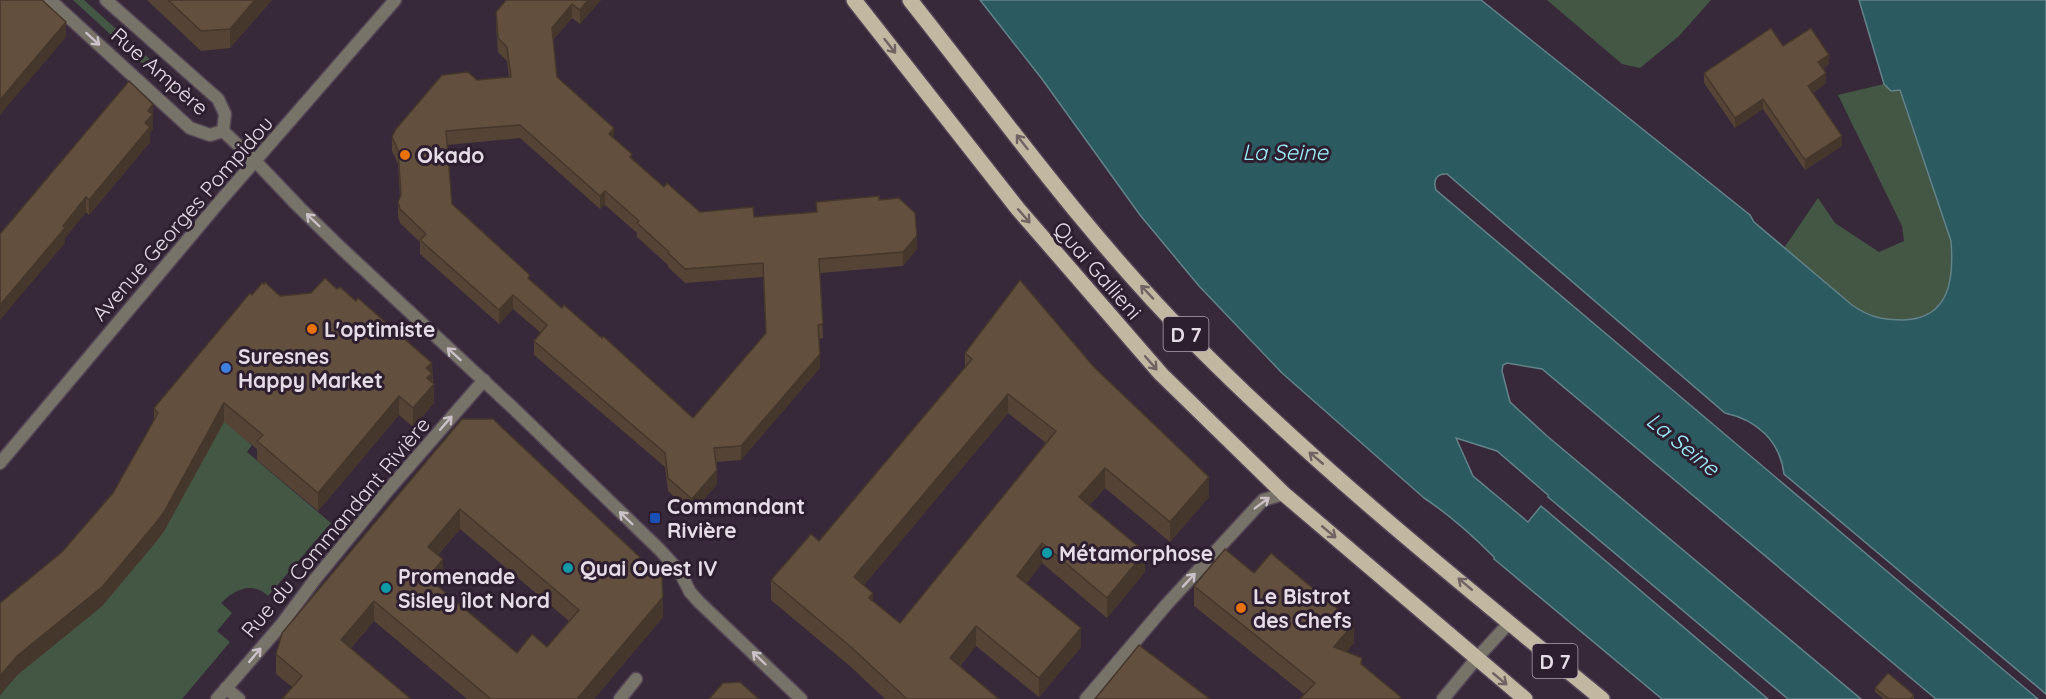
<svg xmlns="http://www.w3.org/2000/svg" width="2046" height="699" font-family="Quicksand,sans-serif">
<style>
.green{fill:#435744}
.water{fill:#2b5b60;stroke:#638289;stroke-width:1.5}
.lines{fill:none;stroke-linecap:round;stroke-linejoin:round}
.minor-casing{stroke:#534556;stroke-width:15}
.tertiary-casing{stroke:#534556;stroke-width:15}
.primary-casing{stroke:#534556;stroke-width:18}
.minor{stroke:#787368;stroke-width:12}
.tertiary{stroke:#787368;stroke-width:12}
.primary{stroke:#c2b8a2;stroke-width:15}
.wall{fill:#554435;fill-rule:evenodd}
.shaded-wall{fill:#45372b}
.building{fill:#634f3e;stroke:#45372b;stroke-width:1.5;fill-rule:evenodd}
.oneway{stroke:#cac2c8}
.oneway2{stroke:#706363}
.food-dot{fill:#e8710a;stroke:#2d1e30;stroke-width:2}
.shop-dot{fill:#3f7fe0;stroke:#2d1e30;stroke-width:2}
.transit-dot{fill:#1a4fb4;stroke:#2d1e30;stroke-width:2}
.culture-dot{fill:#0f9aa8;stroke:#2d1e30;stroke-width:2}
.labels{text-anchor:middle;dominant-baseline:central;stroke-width:6;stroke-linejoin:round;paint-order:stroke}
.shield{fill:#2d1e30;stroke:#aea3b1;stroke-width:1.5}
.shield-label{font-size:20px;font-weight:bold;fill:#e6dce8}
.street-label{font-size:21px;fill:#e6dce8;stroke:#2d1e30}
.poi-label{font-size:21px;font-weight:bold;fill:#e6dce8;stroke:#2d1e30;text-anchor:start}
.water-label{font-size:22px;font-style:italic;fill:#9df1fb;stroke:#2d1e30}
</style>
<rect width="100%" height="100%" fill="#37283a"/>
<!-- green -->
<g class="green">
<path d="M73,0H84L185,91L180,98Z"/>
<path d="M1547,0H1711L1679,36L1640,68L1622,64Z"/>
<path d="M1884,84L1891,91L1900,89L1951,241C1954,279 1950,318 1904,320C1892,320 1878,320 1867,315C1856,310 1846,300 1837,293C1820,278 1802,263 1784,248L1818,198L1835,223L1879,252L1904,241L1902,226L1838,95Z"/>
<path d="M214,411L252,445L247,452L331,523L268,596C252,581 235,589 221,603L232,613L217,631L230,642L182,699H0V695L17,675L102,606L164,531L207,452Z"/>
</g>
<!-- water -->
<path class="water" d="M980,0H1481L1750,215L1754,222L1852,305C1869,317 1882,320 1904,320C1950,318 1954,279 1951,241L1900,90L1891,91L1884,84L1859,0H2046V694L1784,474C1780,441 1757,420 1725,413L1447,174C1436,173 1433,181 1436,190L2038,699H1936L1542,369L1507,363L1503,365L1502,371L1510,402L1547,436L1861,699H1788L1548,497V495L1497,451L1456,438L1473,476L1528,522L1541,506L1768,699H1662L1494,559V557C1472,535 1450,515 1424,498L1282,373L1199,286L1140,215L1042,79Z"/>
<g class="lines">
<!-- minor casing -->
<g class="minor-casing">
<g id="minor">
<path d="M50,0L190,128L210,135L223,131"/>
<path d="M106,0L218,99L225,114L223,131"/>
<path d="M223,131L256,162L299,207L341,248L512,407L660,550L680,572L690,592L699,602L801,699"/>
<path d="M226,688L239,699"/>
<path d="M217,699L281,625L316,578L389,489L484,380"/>
<path d="M620,699L636,679"/>
<path d="M1086,699L1167,604L1263,500L1284,494"/>
<path d="M1443,699L1476,659L1510,622"/>
</g>
</g>
<!-- tertiary casing -->
<g class="tertiary-casing">
<path id="tertiary" d="M0,463L221,200L395,0"/>
</g>
<!-- primary casing -->
<g class="primary-casing">
<g id="primary">
<path d="M854,0L1018,209L1161,374L1284,494L1525,699"/>
<path d="M910,0C1002,116 1089,238 1194,343C1321,471 1463,585 1602,699"/>
</g>
</g>
<!-- minor -->
<use href="#minor" class="minor"/>
<!-- tertiary -->
<use href="#tertiary" class="tertiary"/>
<!-- primary -->
<use href="#primary" class="primary"/>
</g>
<!-- wall -->
<g class="wall">
<path d="M147,0H272L230,48L201,51Z"/>
<path d="M601,0L580,24L572,18L553,40L557,77L614,139L632,160L664,187L700,212L754,217L816,212V202L879,200L917,249L903,266L820,273L823,338L819,339L820,368L741,460L716,462L717,484L692,513L668,491L665,467L534,355V341L541,333L513,309L499,324L420,254V242L400,223L398,216V202L400,197L398,164L392,151V137L477,80L509,77L507,61L498,52L496,26V12ZM520,138L600,209L605,205L637,233V237L668,265V267L685,283L763,277L766,334L693,418L562,308L530,280L452,204L447,145Z"/>
<path d="M1783,46L1829,64L1823,69L1826,83L1813,93L1842,146L1805,170L1763,109L1735,128L1704,83V73Z"/>
<path d="M153,104V129L150,132V142L89,215L86,212L65,238V243L0,234Z"/>
<path d="M337,289L432,363L434,403L413,427L399,415L318,511L257,460V449L224,422L164,531L155,543L102,606L17,675L62,552L113,493L154,421V408L252,295L280,296L311,293Z"/>
<path d="M965,353L1094,367L1209,497L1170,542L1105,488L1089,506L1145,572L1107,618L1042,563L1026,584L1081,647L1039,697L976,646L960,666L999,699H885L851,667L771,600V580L819,541L965,367ZM1008,413L1046,443L900,623L873,601L864,585Z"/>
<path d="M462,419L663,617L594,699H467L374,621L351,648L292,687L276,674V654ZM460,529L569,621L547,647L517,653L437,586L443,579L438,555Z"/>
<path d="M1254,573L1354,643L1346,652L1362,664L1401,699L1304,694L1194,606V586Z"/>
<path d="M1875,688L1914,695V699H1884L1875,692Z"/>
</g>
<!-- shaded-wall -->
<g class="shaded-wall">
<path d="M255,0H272L230,48V29Z"/>
<path d="M588,0H601L580,24V10Z"/>
<path d="M572,4V18L552,41V28Z"/>
<path d="M66,22V37L0,115V100Z"/>
<path d="M1829,55V64L1818,72V62Z"/>
<path d="M1826,73V83L1808,96V86Z"/>
<path d="M1763,99V109L1735,128V118Z"/>
<path d="M153,104V129L150,132V142L89,215V200L145,123L148,111Z"/>
<path d="M614,128V142L609,134Z"/>
<path d="M1842,136V146L1805,170V160Z"/>
<path d="M605,191V205L600,209V196Z"/>
<path d="M86,197V212L65,238V243L0,320V305Z"/>
<path d="M917,236V249L903,266V252Z"/>
<path d="M513,295V309L499,324V310Z"/>
<path d="M820,354V368L741,460V446Z"/>
<path d="M432,363V386L434,384V403L413,427V408L426,368Z"/>
<path d="M1008,394V413L854,597V577Z"/>
<path d="M399,396V415L318,511V493Z"/>
<path d="M224,403V422L164,531L155,543L102,606L17,675L0,695V676Z"/>
<path d="M1105,468V488L1079,517V497Z"/>
<path d="M717,470V484L692,513V499Z"/>
<path d="M1209,477V497L1170,542V522Z"/>
<path d="M460,509V529L428,566V547Z"/>
<path d="M1042,543V563L1017,596V576Z"/>
<path d="M1145,552V572L1107,618V598Z"/>
<path d="M443,559V579L428,597V578Z"/>
<path d="M873,593V613L869,598Z"/>
<path d="M663,597V617L594,699H577Z"/>
<path d="M374,601V621L341,659V640Z"/>
<path d="M1354,623V643L1334,666V647Z"/>
<path d="M976,626V646L950,677V658Z"/>
<path d="M1081,628V647L1039,697V678Z"/>
</g>
<!-- building -->
<g class="building">
<path d="M0,0H42L66,22L0,100Z"/>
<path d="M168,0H255L230,29L201,31Z"/>
<path d="M506,0H588L580,10L572,4L552,28L557,77L614,128L609,134L632,154L630,157L664,187L667,183L700,212L753,207L754,217L817,212L816,202L879,196V200L899,198L915,213L917,236L903,252L819,259L823,324L818,325L820,354L741,446L714,448L717,470L692,499L668,478L665,453L534,341L547,325L513,295L499,310L420,240L426,234L400,209L398,202L401,195L398,150L392,137L396,129L442,75L468,72L477,80L511,77L507,47L498,38L496,12ZM520,125L600,196L605,191L639,221L637,223L669,252L668,253L685,269L763,263L766,333L693,418L603,336L602,338L564,305L562,308L528,278L530,275L452,204L446,131Z"/>
<path d="M1771,28L1783,46L1811,28L1829,55L1818,62L1826,73L1808,86L1842,136L1805,160L1763,99L1735,118L1704,73Z"/>
<path d="M129,81L153,104L148,111L153,114L145,123L150,127L89,200L86,197L63,226L65,228L0,305V234Z"/>
<path d="M325,278L337,289L340,287L356,301L358,298L432,363L426,368L432,373L427,378L434,384L413,408L399,396L318,493L257,441L263,435L224,403L164,512L155,524L102,587L17,656L0,676V603L62,552L113,493L158,413L154,408L250,293L252,295L262,283L264,284L265,282L280,296L311,293Z"/>
<path d="M1020,280L1094,367L1209,477L1170,522L1105,468L1079,497L1145,552L1107,598L1042,543L1017,576L1081,628L1039,678L976,626L950,658L999,699H907L851,647L771,580L811,534L819,541L972,359L965,353ZM1008,394L1056,431L900,623L869,598L873,593L854,577Z"/>
<path d="M462,419H493L662,578L663,597L577,699H491L374,601L341,640L411,699H282L302,676L276,654L282,633ZM460,509L579,610L547,647L532,634L517,653L428,578L443,559L428,547Z"/>
<path d="M1225,549L1254,573L1271,553L1354,623L1334,647L1362,658L1361,664L1401,697L1399,699H1300L1315,683L1194,586Z"/>
<path d="M1139,645L1210,699H1095Z"/>
<path d="M1888,673L1914,695L1910,699H1889L1875,688Z"/>
<path d="M740,682L759,699H709L723,683Z"/>
</g>
<!-- one-way arrows -->
<defs><path id="oneway-shaft" d="M-6 0H5M1.5-3L5.5 0L1.5 3" fill="none" stroke-width="1.6" stroke-linecap="round" stroke-linejoin="round" transform="scale(1.5)"/></defs>
<g class="oneway">
<use href="#oneway-shaft" transform="translate(93 39) rotate(42)"/>
<use href="#oneway-shaft" transform="translate(313 220) rotate(-136)"/>
<use href="#oneway-shaft" transform="translate(454 354) rotate(-138)"/>
<use href="#oneway-shaft" transform="translate(446 423) rotate(-49)"/>
<use href="#oneway-shaft" transform="translate(1262 503) rotate(-37)"/>
<use href="#oneway-shaft" transform="translate(626 518) rotate(-136)"/>
<use href="#oneway-shaft" transform="translate(1189 580) rotate(-47)"/>
<use href="#oneway-shaft" transform="translate(255 655) rotate(-50)"/>
<use href="#oneway-shaft" transform="translate(759 658) rotate(-136)"/>
</g>
<g class="oneway2">
<use href="#oneway-shaft" transform="translate(890 46) rotate(52)"/>
<use href="#oneway-shaft" transform="translate(1022 142) rotate(-128)"/>
<use href="#oneway-shaft" transform="translate(1024 216) rotate(49)"/>
<use href="#oneway-shaft" transform="translate(1147 292) rotate(-133)"/>
<use href="#oneway-shaft" transform="translate(1151 363) rotate(49)"/>
<use href="#oneway-shaft" transform="translate(1316 458) rotate(-140)"/>
<use href="#oneway-shaft" transform="translate(1329 532) rotate(40)"/>
<use href="#oneway-shaft" transform="translate(1465 584) rotate(-140)"/>
<use href="#oneway-shaft" transform="translate(1500 679) rotate(40)"/>
</g>
<!-- markers -->
<g class="food-dot">
<circle cx="405" cy="155" r="6"/>
<circle cx="312" cy="329" r="6"/>
<circle cx="1241" cy="608" r="6"/>
</g>
<circle class="shop-dot" cx="226" cy="368" r="6"/>
<rect class="transit-dot" x="649" y="512" width="12" height="12" rx="3"/>
<g class="culture-dot">
<circle cx="1047" cy="553" r="6"/>
<circle cx="568" cy="568" r="6"/>
<circle cx="386" cy="588" r="6"/>
</g>
<g class="labels">
<!-- shield labels -->
<g class="shield">
<rect x="1163.5" y="317" width="45" height="34" rx="4.5"/>
<rect x="1532.5" y="644" width="45" height="34" rx="4.5"/>
</g>
<g class="shield-label">
<text x="1186" y="334">D 7</text>
<text x="1555" y="661">D 7</text>
</g>
<!-- street labels -->
<g class="street-label">
<text transform="translate(160 71) rotate(41)">Rue Ampère</text>
<text transform="translate(182 218) rotate(-49)">Avenue Georges Pompidou</text>
<text transform="translate(1098 270) rotate(49)">Quai Gallieni</text>
<text transform="translate(335 527) rotate(-50)">Rue du Commandant Rivière</text>
</g>
<!-- poi labels -->
<g class="poi-label">
<text x="417" y="155">Okado</text>
<text x="324" y="329">L'optimiste</text>
<text x="238" y="356">Suresnes<tspan x="238" dy="24">Happy Market</tspan></text>
<text x="667" y="506">Commandant<tspan x="667" dy="24">Rivière</tspan></text>
<text x="1059" y="553">Métamorphose</text>
<text x="580" y="568">Quai Ouest IV</text>
<text x="398" y="576">Promenade<tspan x="398" dy="24">Sisley îlot Nord</tspan></text>
<text x="1253" y="596">Le Bistrot<tspan x="1253" dy="24">des Chefs</tspan></text>
</g>
<!-- water labels -->
<g class="water-label">
<text x="1285" y="152">La Seine</text>
<text transform="translate(1683 444) rotate(39)">La Seine</text>
</g>
</g>
</svg>
